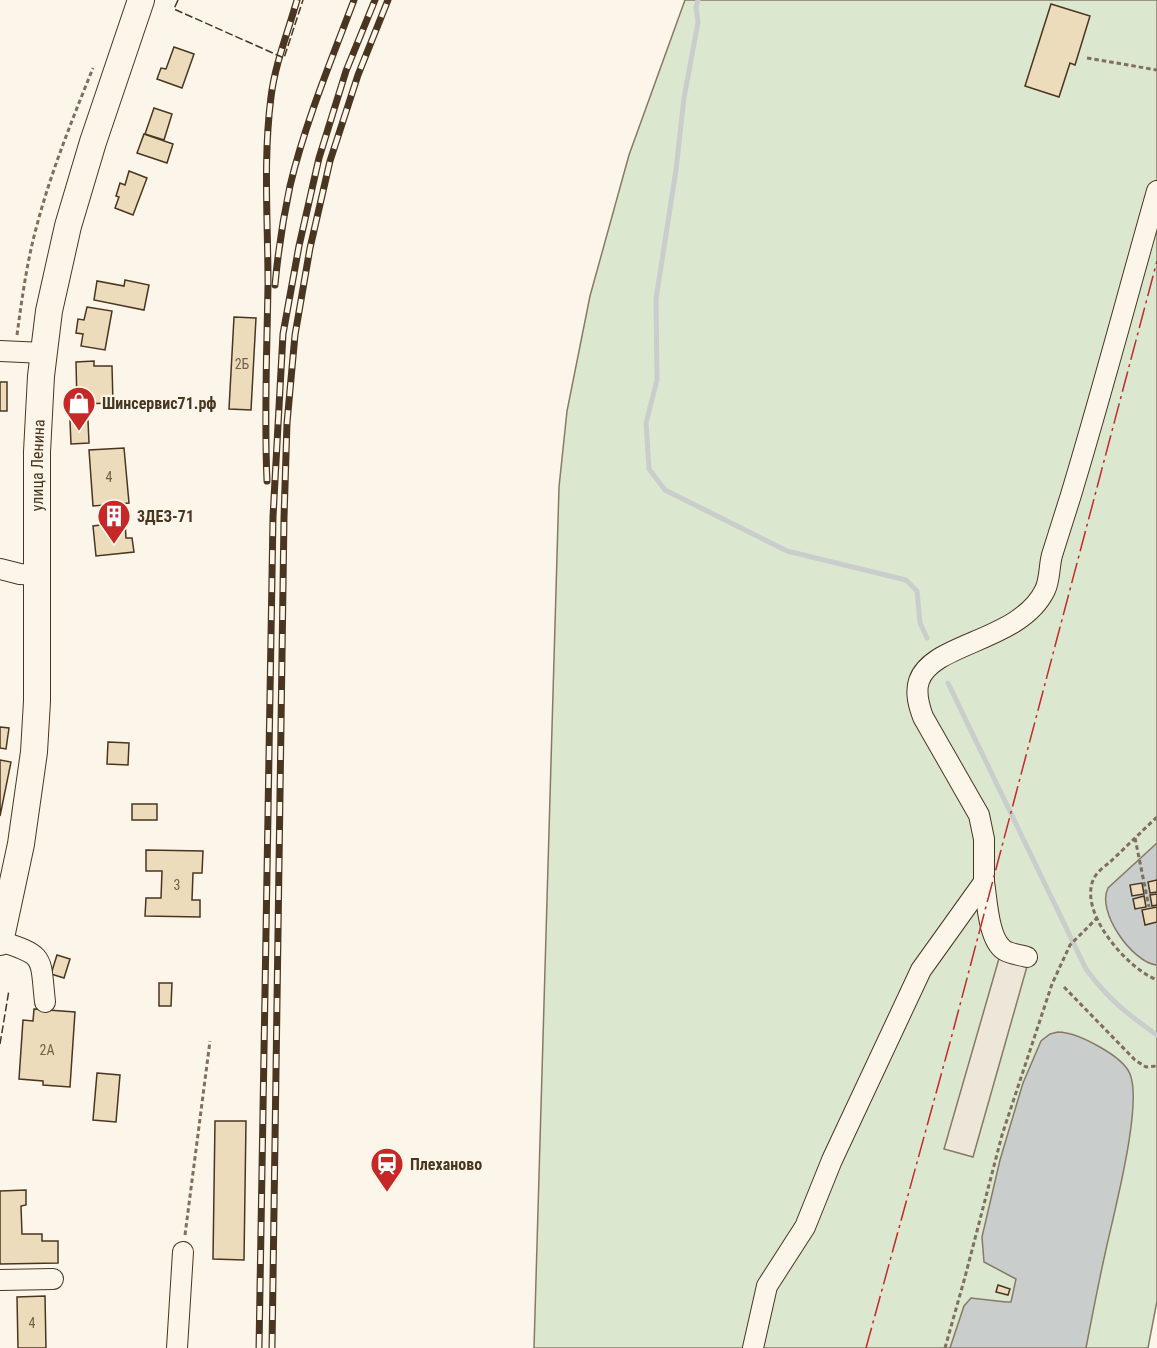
<svg xmlns="http://www.w3.org/2000/svg" width="1157" height="1348" font-family="'Roboto Condensed',sans-serif">
<style>
.green{fill:#dce7d0;stroke:#887966;stroke-width:1.5}
.parking{fill:#ede7d9;stroke:#887966;stroke-width:1.5}
.water{fill:#c9cecd;stroke:#887966;stroke-width:1.5}
.lines{fill:none;stroke-linecap:round;stroke-linejoin:round}
.stream{stroke:#c9cecd;stroke-width:5}
.building{fill:#ecdcbc;stroke:#4a3520;stroke-width:1.5}
.minor-casing{stroke:#4a3520;stroke-width:22}
.major-casing{stroke:#4a3520;stroke-width:28}
.path{stroke:#7f6f5c;stroke-width:3;stroke-dasharray:4.5 3;stroke-linecap:butt}
.minor{stroke:#fbf6e9;stroke-width:20}
.major{stroke:#fbf6e9;stroke-width:26}
.rail-casing{stroke:#4a3520;stroke-width:7}
.rail{stroke:#fbf6e9;stroke-width:4.5;stroke-dasharray:14;stroke-linecap:butt}
.fence{stroke:#4a3520;stroke-width:1.5;stroke-dasharray:8 3;stroke-linecap:butt}
.power{stroke:#c62828;stroke-width:1.5;stroke-dasharray:21 4.5 3 4.5;stroke-linecap:butt}
.labels{text-anchor:middle;dominant-baseline:central;stroke-width:4.5;stroke-linejoin:round;paint-order:stroke}
.number-label{font-size:14px;fill:#725f47}
.poi-label{font-size:16px;font-weight:bold;fill:#4a3520;stroke:#fbf6e9;text-anchor:start}
.street-label{font-size:16px;fill:#4a3520;stroke:#fbf6e9}
</style>
<rect width="100%" height="100%" fill="#fbf6e9"/>
<!-- green -->
<path class="green" d="M685,0H1157V1301L1148,1348H534L559,487L567,411L590,296L629,155Z"/>
<!-- parking -->
<path class="parking" d="M1000,955L1028,963L973,1157L944,1149Z"/>
<!-- water -->
<g class="water">
<path d="M1157,843V964L1156,965C1132,962 1096,911 1108,888Z"/>
<path d="M1058,1032C1077,1032 1123,1056 1130,1074C1143,1106 1113,1216 1105,1254C1098,1285 1092,1317 1086,1348H950L964,1306L971,1298L1006,1302H1011L1016,1279L984,1262L982,1237L1000,1160L1023,1083L1041,1041L1050,1034Z"/>
</g>
<g class="lines">
<!-- stream -->
<g class="stream">
<path d="M698,0L696,7L698,22L684,98L676,170L656,299L657,380L646,423L649,469L665,490L787,551L906,580L917,591L920,623L927,638"/>
<path d="M948,683L1086,969C1108,999 1127,1014 1157,1035"/>
</g>
</g>
<!-- building -->
<g class="building">
<path d="M1051,4L1090,16L1075,65L1070,63L1059,97L1025,86Z"/>
<path d="M174,47L194,54L182,88L157,79L161,68L166,69Z"/>
<path d="M154,108L172,114L164,140L145,134Z"/>
<path d="M144,134L173,144L167,163L137,153Z"/>
<path d="M129,171L147,178L133,215L115,208L119,197L116,196L120,183L125,185Z"/>
<path d="M125,280L149,285L144,310L94,300L97,281L124,286Z"/>
<path d="M87,307L112,311L105,350L81,346L83,334L76,333L78,319L84,320Z"/>
<path d="M234,317L256,318L251,410L229,409Z"/>
<path d="M94,361V366H112L113,403L77,404L76,362Z"/>
<rect x="0" y="382" width="7" height="29"/>
<path d="M70,421H88L89,443L71,444Z"/>
<path d="M124,448L129,503L93,506L89,450Z"/>
<path d="M125,522L126,538H132L134,552L96,556L93,526Z"/>
<path d="M0,727L9,728L6,749L0,748Z"/>
<path d="M108,742L129,743L128,765L107,764Z"/>
<path d="M0,760L11,762L0,816Z"/>
<rect x="132" y="804" width="25" height="16"/>
<path d="M146,850L203,851L202,873H193L192,900H200V917L145,916L146,898H161L162,871H146Z"/>
<path d="M1157,880V892L1150,893L1148,882Z"/>
<path d="M1142,883L1144,894L1132,896L1130,885Z"/>
<path d="M1157,894V905L1152,906L1150,895Z"/>
<path d="M1144,896L1146,907L1135,909L1133,899Z"/>
<path d="M1157,907V922L1145,925L1142,910Z"/>
<path d="M57,955L70,959L64,978L51,974Z"/>
<path d="M159,983H172L171,1006H159Z"/>
<path d="M34,1009L75,1012L70,1087L43,1085V1081L19,1079L23,1020L33,1021Z"/>
<path d="M97,1073L120,1075L116,1122L93,1120Z"/>
<path d="M215,1121H246L244,1260L213,1259Z"/>
<path d="M26,1190V1205L21,1206L22,1234H42V1241H58V1263L0,1264V1191Z"/>
<path d="M998,1285L1010,1289L1008,1295L996,1292Z"/>
<path d="M45,1296L46,1348H18L17,1297Z"/>
</g>
<g class="lines">
<!-- minor casing -->
<g class="minor-casing">
<g id="minor">
<path d="M0,351L44,353"/>
<path d="M0,569L20,574L38,575"/>
<path d="M984,882C987,899 988,939 1004,950C1010,954 1020,955 1027,957"/>
<path d="M0,941C46,956 40,956 45,1002"/>
<path d="M0,1280L53,1279"/>
<path d="M177,1348L183,1252"/>
<path d="M753,1348L767,1286L805,1227L832,1160L921,970L984,882V839L979,815L923,717C919,706 915,693 919,681C932,642 1020,642 1045,590C1050,580 1049,566 1052,555C1058,536 1064,517 1070,498C1101,396 1128,293 1157,191"/>
</g>
</g>
<!-- major casing -->
<g class="major-casing">
<g id="major">
<path id="s1" d="M0,942L21,844L34,752L37,701V452L41,376L49,311L68,226L93,142L141,0"/>
</g>
</g>
<!-- path -->
<g class="path">
<path d="M1087,58L1157,70"/>
<path d="M17,335C22,298 27,261 37,225C51,172 72,120 93,68"/>
<path d="M1157,817C1141,832 1126,847 1110,862C1105,866 1097,872 1094,878C1077,912 1128,969 1157,980"/>
<path d="M1135,838L1149,907"/>
<path d="M1064,987L1135,1060L1146,1067L1157,1066"/>
<path d="M185,1235L210,1041"/>
<path d="M945,1348L965,1277L1002,1135L1052,984L1070,945L1097,918"/>
</g>
<!-- minor -->
<use href="#minor" class="minor"/>
<!-- major -->
<use href="#major" class="major"/>
<!-- rail casing -->
<g class="rail-casing">
<g id="rail">
<path d="M275,285C278,252 283,219 290,186C305,123 331,61 354,0"/>
<path d="M267,481C264,415 267,350 268,284C268,222 263,159 271,97C275,64 288,32 297,0"/>
<path d="M259,1348L273,517L283,334L299,246L319,158L346,71L375,0"/>
<path d="M272,1348L284,518L287,423L295,335L310,248L330,161L358,75L388,0"/>
</g>
</g>
<!-- rail -->
<use href="#rail" class="rail"/>
<!-- fence -->
<g class="fence">
<path d="M178,0L174,9L284,58L303,0"/>
<path d="M0,1044L9,990"/>
</g>
<!-- power -->
<path class="power" d="M866,1348L952,1035L1157,261"/>
</g>
<!-- icons -->
<defs>
<g id="shop-pin" transform="scale(1.725)"><path d="M0 17L-7.5 6A9.5 9.5 0 1 1 7.5 6Z" fill="#c62828" stroke="#fbf6e9"/><path d="M-5-2.5h2.3a2.7 3.5 0 0 1 5.4 0H5L5.5 6h-11ZM-1.5-2.5h3a1.5 2.3 0 0 0-3 0Z" fill="#fff"/></g>
<g id="building-pin" transform="scale(1.725)"><path d="M0 17L-7.5 6A9.5 9.5 0 1 1 7.5 6Z" fill="#c62828" stroke="#fbf6e9"/><path d="M-4-6H4V6H1V3H-1V6H-4ZM-2.5-4.3h1.7v1.8h-1.7ZM.8-4.3h1.7v1.8H.8ZM-2.5-1h1.7V.8h-1.7ZM.8-1h1.7V.8H.8Z" fill="#fff"/></g>
<g id="station-pin" transform="scale(1.725)"><path d="M0 17L-7.5 6A9.5 9.5 0 1 1 7.5 6Z" fill="#c62828" stroke="#fbf6e9"/><path d="M-3-6H3Q5-6 5-4V2Q5 4 3 4L4.5 6H3L1.5 4h-3L-3 6H-4.5L-3 4Q-5 4-5 2V-4Q-5-6-3-6ZM-3.5-4v3h7v-3ZM-3.5 1v1.5H-2V1ZM2 1v1.5H3.5V1Z" fill="#fff"/></g>
</defs>
<g fill-rule="evenodd">
<use href="#shop-pin" x="79" y="403"/>
<use href="#building-pin" x="114" y="516"/>
<use href="#station-pin" x="387" y="1164"/>
</g>
<g class="labels">
<!-- number labels -->
<g class="number-label">
<text x="242" y="364">2Б</text>
<text x="109" y="477">4</text>
<text x="177" y="885">3</text>
<text x="47" y="1050">2А</text>
<text x="32" y="1323">4</text>
</g>
<!-- poi labels -->
<g class="poi-label">
<text x="102" y="403">Шинсервис71.рф</text>
<text x="137" y="516">3ДЕЗ-71</text>
<text x="410" y="1164">Плеханово</text>
</g>
<!-- street labels -->
<g class="street-label">
<text stroke="none"><textPath href="#s1" startOffset="480">улица Ленина</textPath></text>
</g>
</g>
</svg>
